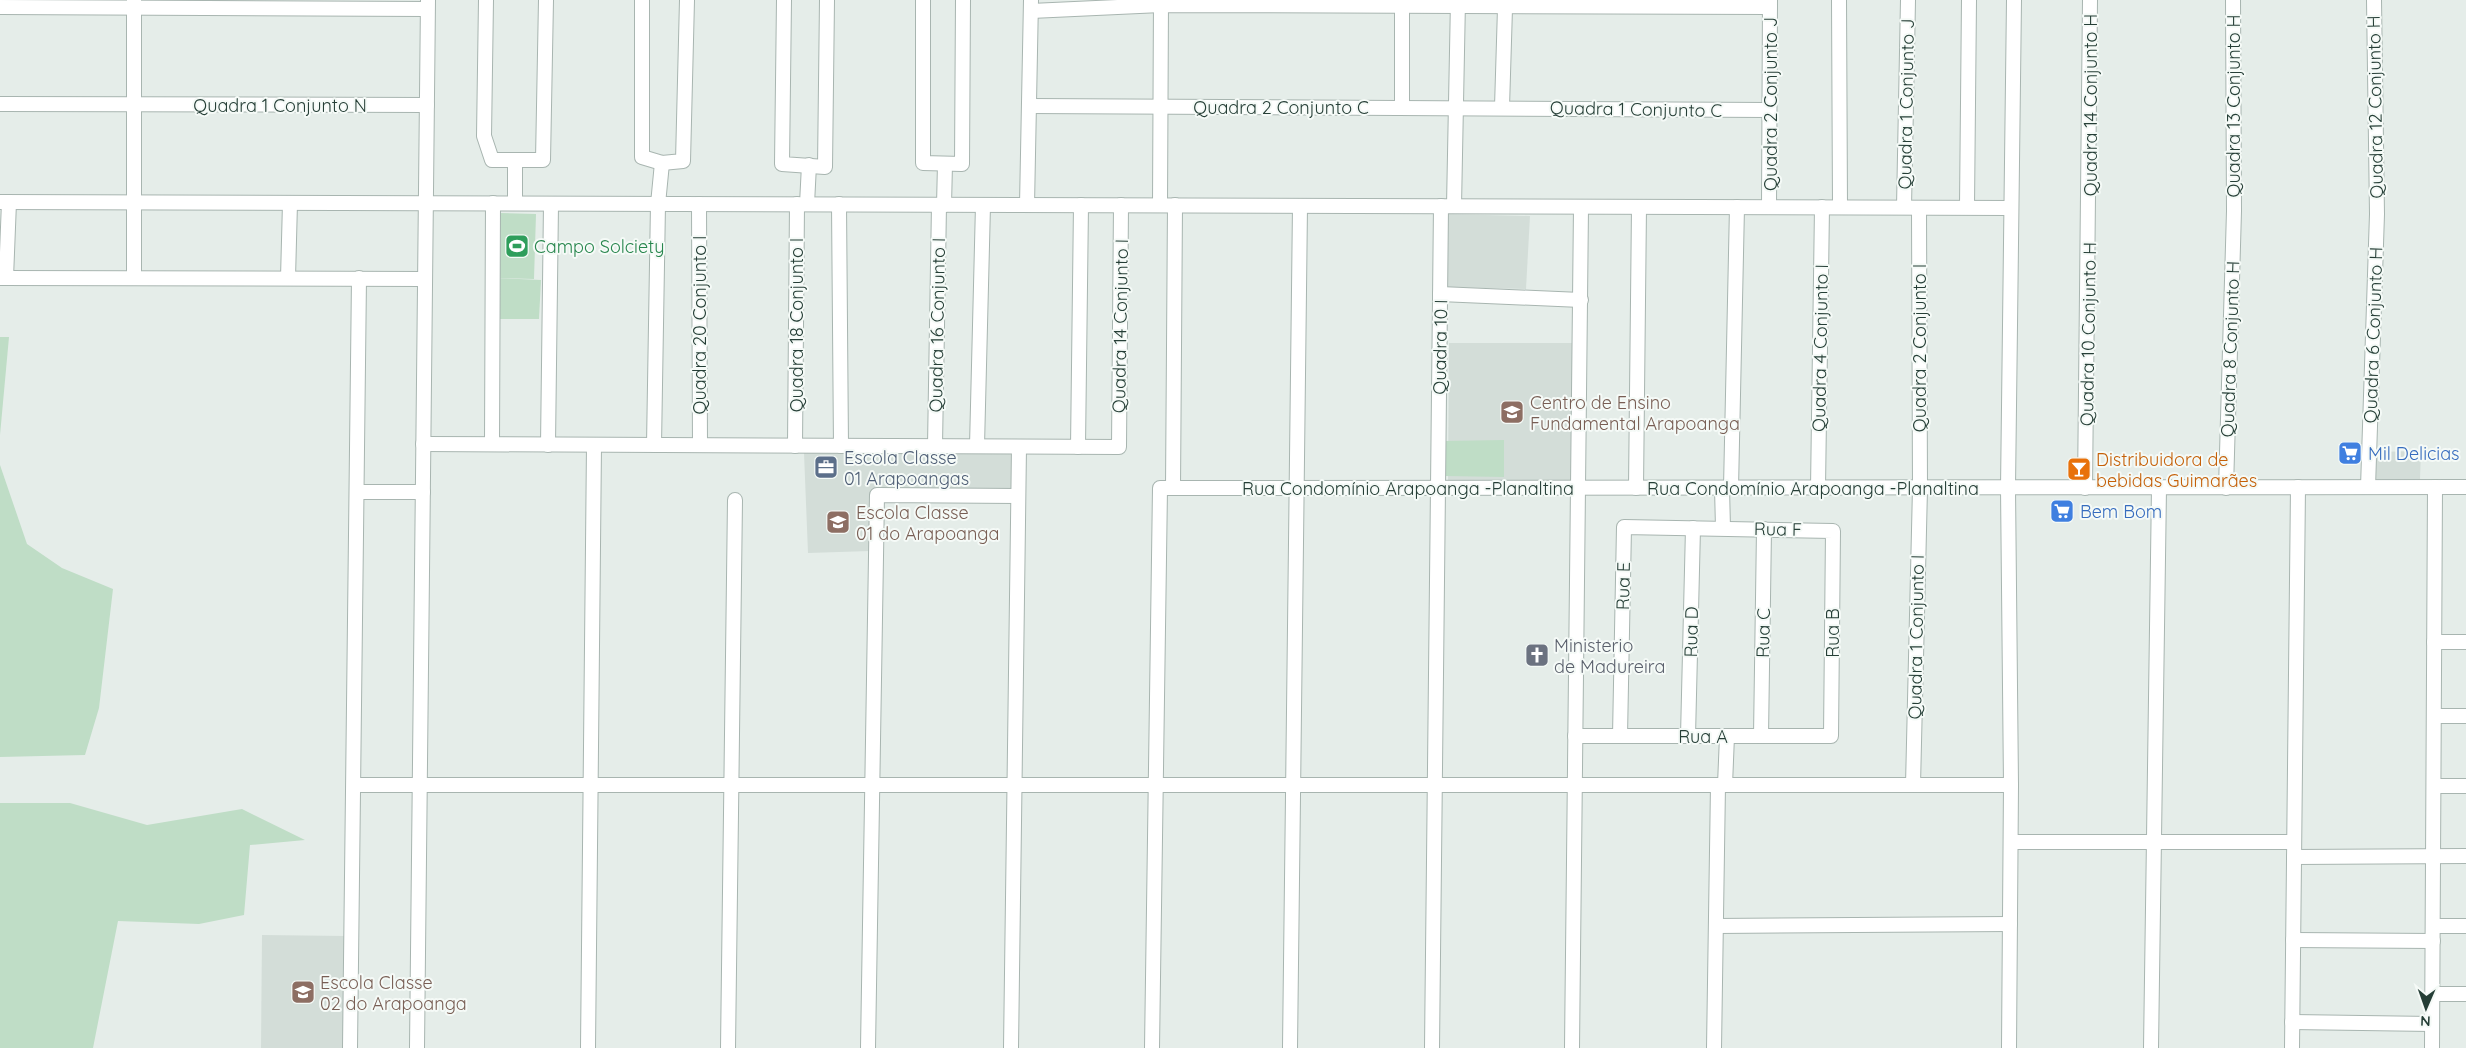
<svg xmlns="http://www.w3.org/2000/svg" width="2466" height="1048" font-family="Quicksand,sans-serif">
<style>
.built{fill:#d3ddd8}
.green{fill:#bfddc6}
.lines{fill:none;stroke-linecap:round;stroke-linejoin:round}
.minor-casing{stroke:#a8b5b0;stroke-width:16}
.minor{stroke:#fff;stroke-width:14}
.labels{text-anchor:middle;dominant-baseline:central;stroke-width:4;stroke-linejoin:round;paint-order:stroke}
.street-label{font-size:18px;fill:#253e36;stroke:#f5faf7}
.leisure-label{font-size:18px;fill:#27864d;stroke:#f5faf7;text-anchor:start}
.education-label{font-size:18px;fill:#785e54;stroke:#f5faf7;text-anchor:start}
.shop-label{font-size:18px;fill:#366cbe;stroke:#f5faf7;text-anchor:start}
.service-label{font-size:18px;fill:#4e5e75;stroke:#f5faf7;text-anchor:start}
.food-label{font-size:18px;fill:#c56008;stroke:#f5faf7;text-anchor:start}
.worship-label{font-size:18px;fill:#5b616d;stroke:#f5faf7;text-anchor:start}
</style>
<rect width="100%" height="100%" fill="#e5ede9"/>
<!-- built -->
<g class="built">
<path d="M1444,214L1530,216L1526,289L1444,287Z"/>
<path d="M1449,343H1575L1574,481L1448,483Z"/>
<path d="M2421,451L2420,479L2375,480V452Z"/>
<path d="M1011,452V493H870V551L808,553L804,453Z"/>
<path d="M262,935L346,936L343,1048H261Z"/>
</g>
<!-- green -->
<g class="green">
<path d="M500,213L536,214L534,279L499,278Z"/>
<path d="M496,278L541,280L539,319H495Z"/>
<path d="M0,337H9L0,435Z"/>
<path d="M1504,440V477L1445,476L1444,441Z"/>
<path d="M0,465L27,544L62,568L113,589L99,708L85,755L0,757Z"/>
<path d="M0,803H70L147,825L242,809L305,840L250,845L244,915L199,924L118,921L93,1048H0Z"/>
</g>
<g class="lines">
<!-- minor casing -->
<g class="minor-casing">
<g id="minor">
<path d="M486,0L484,136L492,160H543L546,0"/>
<path d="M642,0V157L662,163L683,161L687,0"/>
<path d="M784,0L782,164L825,167L827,0"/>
<path d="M923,0V163L962,164L963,0"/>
<path d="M1839,0L1840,206"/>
<path d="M0,7L427,9"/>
<path d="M1402,7V107"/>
<path d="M1031,11L1161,5L1770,7"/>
<path d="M0,104L427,105"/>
<path d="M1029,106L1769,110"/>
<path d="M1502,107L1505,8"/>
<path d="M0,202L2011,208"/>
<path d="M515,203V161"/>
<path d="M699,204L700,445"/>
<path d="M807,204L809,165"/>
<path d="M839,204L841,446"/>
<path d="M944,205L945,164"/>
<path d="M1027,205L1031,0"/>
<path d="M1160,205L1161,0"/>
<path d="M1454,206L1458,0"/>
<path d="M1967,206L1969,0"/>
<path d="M1769,207L1770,0"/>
<path d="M1904,207L1908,0"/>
<path d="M0,278L425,279"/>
<path d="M6,278L9,202"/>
<path d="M134,278V0"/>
<path d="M288,278L290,203"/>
<path d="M1440,294L1581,300"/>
<path d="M423,444L1119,447L1121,205"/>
<path d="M492,444L493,203"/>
<path d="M548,445L551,204"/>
<path d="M654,445L658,204L662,163"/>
<path d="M795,446L797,204"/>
<path d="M935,446L939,205"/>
<path d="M977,446L983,205"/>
<path d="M1078,447L1081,205"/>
<path d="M2368,487L2377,214L2374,0"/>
<path d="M1173,488L1175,205"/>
<path d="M1636,488L1639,207"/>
<path d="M1722,488L1723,528"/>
<path d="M1731,488L1737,207"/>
<path d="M1818,488L1822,207"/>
<path d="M2085,488L2090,0"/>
<path d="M2226,488L2234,211L2233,0"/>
<path d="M357,492H423"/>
<path d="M2434,642H2466"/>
<path d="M2434,716H2466"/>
<path d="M1575,736H1831L1833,531L1624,527L1620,736"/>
<path d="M1688,736L1693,528"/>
<path d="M1761,736L1764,529"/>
<path d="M354,785H2011"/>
<path d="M1725,785L1727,736"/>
<path d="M1913,785L1920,488L1919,208"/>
<path d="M2434,786H2466"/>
<path d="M2011,842H2294"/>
<path d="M2294,857L2466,856"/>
<path d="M1716,926L2010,924"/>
<path d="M2433,926H2466"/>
<path d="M2293,940L2433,941"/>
<path d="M2433,994H2466"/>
<path d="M2292,1022L2432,1024"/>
<path d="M350,1048L359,278"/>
<path d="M417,1048L428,0"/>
<path d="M588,1048L594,445"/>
<path d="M728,1048L735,500"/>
<path d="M868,1048L877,495L1018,496"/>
<path d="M1011,1048L1019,447"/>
<path d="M1152,1048L1160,488L2466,487"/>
<path d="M1290,1048L1300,206"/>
<path d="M1432,1048L1441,206"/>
<path d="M1572,1048L1581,207"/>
<path d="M1714,1048L1718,785"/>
<path d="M2009,1048L2011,785L2008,488L2014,0"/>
<path d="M2151,1048L2159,488"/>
<path d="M2292,1048L2298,487"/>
<path d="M2432,1048L2435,487"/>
</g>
</g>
<!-- minor -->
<use href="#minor" class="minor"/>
</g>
<!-- icons -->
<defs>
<g id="stadium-square" transform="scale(1.25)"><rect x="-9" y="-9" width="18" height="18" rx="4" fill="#2e9e5b" stroke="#f5faf7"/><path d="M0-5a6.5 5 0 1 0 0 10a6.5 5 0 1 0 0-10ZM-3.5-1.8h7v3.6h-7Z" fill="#fff"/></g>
<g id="school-square" transform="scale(1.25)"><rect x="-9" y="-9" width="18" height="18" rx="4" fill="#8d6e63" stroke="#f5faf7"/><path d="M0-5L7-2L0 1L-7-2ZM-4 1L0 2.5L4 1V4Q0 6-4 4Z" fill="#fff"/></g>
<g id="supermarket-square" transform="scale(1.25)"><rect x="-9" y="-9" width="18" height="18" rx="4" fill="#3f7fe0" stroke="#f5faf7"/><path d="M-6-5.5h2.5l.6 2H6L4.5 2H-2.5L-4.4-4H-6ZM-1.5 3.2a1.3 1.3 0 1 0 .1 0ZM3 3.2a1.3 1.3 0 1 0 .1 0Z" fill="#fff"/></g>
<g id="office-square" transform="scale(1.25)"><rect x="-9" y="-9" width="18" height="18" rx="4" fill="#5c6f8a" stroke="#f5faf7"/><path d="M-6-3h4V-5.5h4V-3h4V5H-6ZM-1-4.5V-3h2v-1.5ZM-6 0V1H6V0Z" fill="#fff"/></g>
<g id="bar-square" transform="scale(1.25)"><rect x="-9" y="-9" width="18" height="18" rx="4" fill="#e8710a" stroke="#f5faf7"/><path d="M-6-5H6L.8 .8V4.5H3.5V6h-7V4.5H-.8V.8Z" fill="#fff"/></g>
<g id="church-square" transform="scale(1.25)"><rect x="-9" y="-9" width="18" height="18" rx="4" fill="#6b7280" stroke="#f5faf7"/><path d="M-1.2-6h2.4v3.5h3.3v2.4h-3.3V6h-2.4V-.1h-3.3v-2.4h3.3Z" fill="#fff"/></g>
</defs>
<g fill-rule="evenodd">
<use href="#stadium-square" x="517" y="246"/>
<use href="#school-square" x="1512" y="412"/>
<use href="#supermarket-square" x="2350" y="453"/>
<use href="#office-square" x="826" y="467"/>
<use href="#bar-square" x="2079" y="469"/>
<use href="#supermarket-square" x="2062" y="511"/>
<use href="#school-square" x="838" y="522"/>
<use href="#church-square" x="1537" y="655"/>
<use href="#school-square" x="303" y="992"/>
</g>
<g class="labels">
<!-- street labels -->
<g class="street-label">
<text transform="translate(1770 104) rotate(-90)">Quadra 2 Conjunto J</text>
<text transform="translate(1906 104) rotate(-89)">Quadra 1 Conjunto J</text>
<text x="280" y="105">Quadra 1 Conjunto N</text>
<text transform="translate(2090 105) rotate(-90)">Quadra 14 Conjunto H</text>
<text transform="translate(2233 106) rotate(-90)">Quadra 13 Conjunto H</text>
<text x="1281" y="107">Quadra 2 Conjunto C</text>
<text transform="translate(2375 107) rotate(-91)">Quadra 12 Conjunto H</text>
<text transform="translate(1636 109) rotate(1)">Quadra 1 Conjunto C</text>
<text transform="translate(699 325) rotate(-90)">Quadra 20 Conjunto I</text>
<text transform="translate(796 325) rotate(-90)">Quadra 18 Conjunto I</text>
<text transform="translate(937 325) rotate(-89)">Quadra 16 Conjunto I</text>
<text transform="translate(1120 326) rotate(-89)">Quadra 14 Conjunto I</text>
<text transform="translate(2088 334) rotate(-89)">Quadra 10 Conjunto H</text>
<text transform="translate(2373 335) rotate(-88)">Quadra 6 Conjunto H</text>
<text transform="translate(1440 347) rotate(-89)">Quadra 10 I</text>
<text transform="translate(1820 348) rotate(-89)">Quadra 4 Conjunto I</text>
<text transform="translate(1919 348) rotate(-90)">Quadra 2 Conjunto I</text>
<text transform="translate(2230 349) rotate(-88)">Quadra 8 Conjunto H</text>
<text x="1408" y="488">Rua Condomínio Arapoanga -Planaltina</text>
<text x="1813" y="488">Rua Condomínio Arapoanga -Planaltina</text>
<text transform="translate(1778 529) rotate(1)">Rua F</text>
<text transform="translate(1623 586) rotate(-89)">Rua E</text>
<text transform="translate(1691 632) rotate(-89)">Rua D</text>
<text transform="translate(1763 633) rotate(-89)">Rua C</text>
<text transform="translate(1832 633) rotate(-90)">Rua B</text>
<text transform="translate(1916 637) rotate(-89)">Quadra 1 Conjunto I</text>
<text x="1703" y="736">Rua A</text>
</g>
<!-- leisure labels -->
<g class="leisure-label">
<text x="534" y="246">Campo Solciety</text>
</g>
<!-- education labels -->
<g class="education-label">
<text x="1530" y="402">Centro de Ensino<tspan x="1530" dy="21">Fundamental Arapoanga</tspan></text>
<text x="856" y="512">Escola Classe<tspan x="856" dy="21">01 do Arapoanga</tspan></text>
<text x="320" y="982">Escola Classe<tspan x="320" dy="21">02 do Arapoanga</tspan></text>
</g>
<!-- shop labels -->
<g class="shop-label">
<text x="2368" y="453">Mil Delicias</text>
<text x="2080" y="511">Bem Bom</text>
</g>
<!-- service labels -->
<g class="service-label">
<text x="844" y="457">Escola Classe<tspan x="844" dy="21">01 Arapoangas</tspan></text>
</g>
<!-- food labels -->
<g class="food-label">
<text x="2096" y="459">Distribuidora de<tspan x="2096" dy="21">bebidas Guimarães</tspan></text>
</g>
<!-- worship labels -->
<g class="worship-label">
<text x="1554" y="645">Ministerio<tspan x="1554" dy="21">de Madureira</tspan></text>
</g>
</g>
<!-- north arrow -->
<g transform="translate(2426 1008) rotate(182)" stroke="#f5faf7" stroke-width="4" paint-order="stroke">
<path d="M0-4L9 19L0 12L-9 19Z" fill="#253e36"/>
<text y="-8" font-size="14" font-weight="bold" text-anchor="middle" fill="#253e36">N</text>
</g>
</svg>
